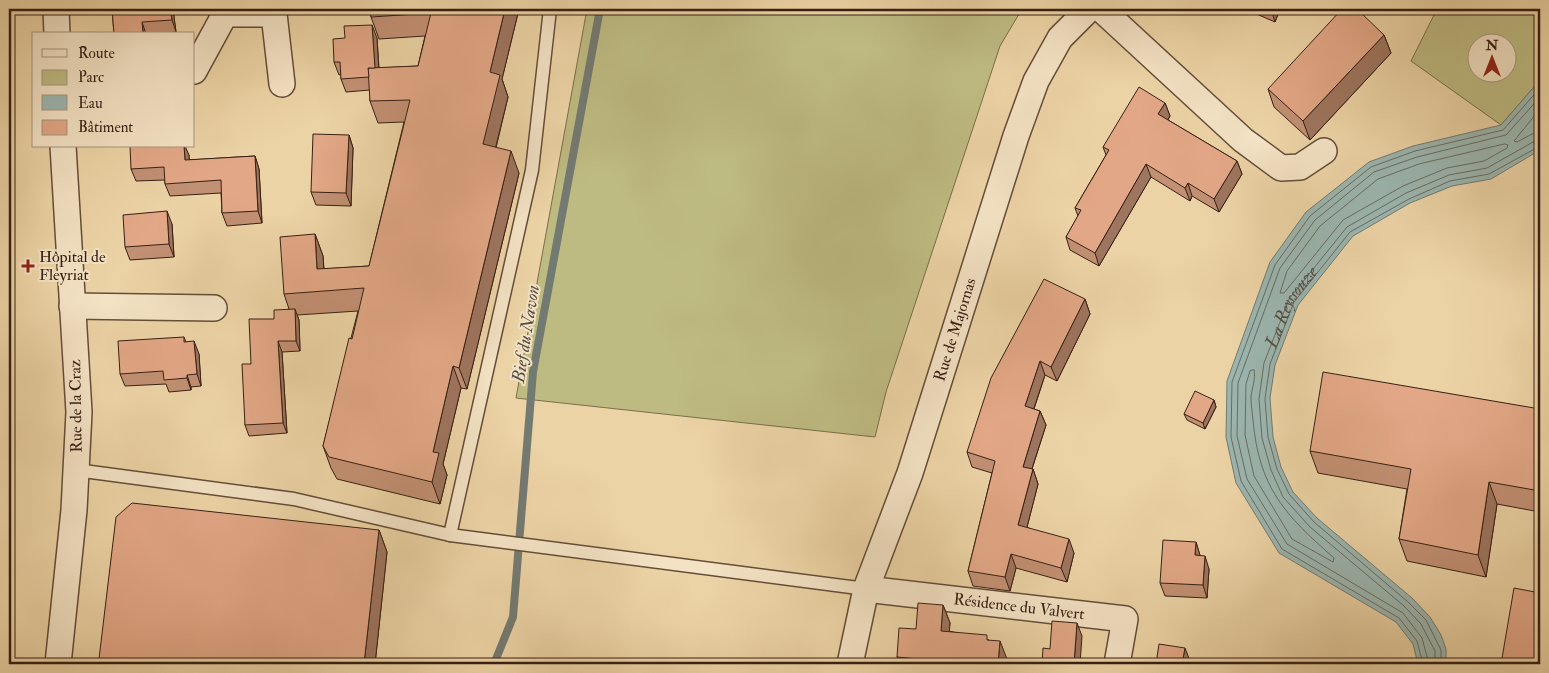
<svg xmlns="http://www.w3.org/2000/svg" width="1549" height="673" font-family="'IM FELL Double Pica',serif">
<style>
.green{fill:#bebb82;stroke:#7a6e4b;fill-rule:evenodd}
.water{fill:#9bb6b0;stroke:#737a72}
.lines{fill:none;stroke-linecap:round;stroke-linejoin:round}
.shore{stroke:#696b62;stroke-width:1}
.stream{stroke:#737a72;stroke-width:8}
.lane-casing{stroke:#644d38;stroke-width:15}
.street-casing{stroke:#644d38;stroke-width:28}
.lane{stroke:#f3e2c4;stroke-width:12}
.street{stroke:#f3e2c4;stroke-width:25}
.wall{fill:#c29073;stroke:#372014}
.shaded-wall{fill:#9e755e;stroke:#372014}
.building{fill:#e2a786;stroke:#372014}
.poi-dot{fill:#8f2418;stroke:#f3e2c4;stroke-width:2}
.labels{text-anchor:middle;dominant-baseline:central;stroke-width:4;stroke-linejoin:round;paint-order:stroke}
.poi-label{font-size:16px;fill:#372014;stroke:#f3e2c4;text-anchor:start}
.street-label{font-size:16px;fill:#372014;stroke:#f3e2c4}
.water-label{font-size:18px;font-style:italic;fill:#554d43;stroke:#f3e2c4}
</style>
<rect width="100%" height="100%" fill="#ecd3a5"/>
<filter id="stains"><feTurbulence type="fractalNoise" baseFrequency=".004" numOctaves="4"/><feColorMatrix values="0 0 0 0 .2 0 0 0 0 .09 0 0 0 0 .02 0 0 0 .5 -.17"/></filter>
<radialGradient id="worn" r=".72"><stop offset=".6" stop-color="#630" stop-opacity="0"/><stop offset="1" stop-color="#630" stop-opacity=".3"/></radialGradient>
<!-- green -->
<g class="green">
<path d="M587,9H1022L1000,46L886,392L875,437L516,398Z"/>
<path d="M1437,9H1540V80L1501,125L1411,61ZM1476,42H1506V72H1476Z"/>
</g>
<!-- water -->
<path class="water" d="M1540,80V150L1491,179L1452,186L1410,203L1353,236L1298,305L1275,365L1270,398L1273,437L1281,467L1293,492L1317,518L1412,598L1430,617L1441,635L1446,649V664H1418L1413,644L1396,622L1279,553L1236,483L1226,437L1227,381L1270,262L1306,212L1369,162L1413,146L1501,125Z"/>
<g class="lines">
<!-- shore -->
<g class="shore">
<path d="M1540,109L1514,141L1517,142L1532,134L1540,133"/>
<path d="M1505,144L1508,145L1507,148L1484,161L1447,168L1403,186L1343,220L1284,293H1280L1287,271L1320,226L1378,179L1419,164Z"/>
<path d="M1254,370C1256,378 1252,388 1251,397C1251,404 1252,412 1253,420C1259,488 1285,515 1334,558L1333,562L1292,539L1254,476L1245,435L1246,384L1250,371Z"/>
<path d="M1423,664L1417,641L1399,618L1282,549L1241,481L1231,437L1232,382L1275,265L1310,216L1371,167L1415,151L1503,130L1540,88"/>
<path d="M1429,664L1422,638L1403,613L1287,544L1247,479L1237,436L1238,383L1280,268L1315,220L1374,172L1417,157L1506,135L1540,97"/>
<path id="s1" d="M1435,664V651L1421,624L1404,606L1310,527L1283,497L1271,470L1262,438L1259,399L1264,363L1289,299L1347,227L1406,193L1449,175L1487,168L1533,142L1540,140"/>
<path d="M1441,664V650L1426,620L1408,602L1314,522L1289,494L1277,469L1268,437L1265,399L1270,364L1294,302L1350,232L1409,199L1450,181L1489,174L1540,146"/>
</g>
<!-- stream -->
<path class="stream" d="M494,664L513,617L533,372L600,9"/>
<!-- lane casing -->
<g class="lane-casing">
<g id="lane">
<path d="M76,470L294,499L450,535L866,589"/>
<path d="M450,535L532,170L550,9"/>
</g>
</g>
<!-- street casing -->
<g class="street-casing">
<g id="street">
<path d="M56,9L57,34"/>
<path d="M1101,9L1243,140L1281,168L1300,167L1324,151"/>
<path d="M194,71L225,14H274L282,84"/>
<path d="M72,306L214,308"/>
<path id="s2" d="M866,589L1125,619L1117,664"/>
<path d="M58,664L74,510L79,412L63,146"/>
<path id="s3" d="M850,664L866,589L910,473L1016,136L1036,81L1060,38L1089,9"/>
</g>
</g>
<!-- lane -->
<use href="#lane" class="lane"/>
<!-- street -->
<use href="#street" class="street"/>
</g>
<!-- wall -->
<g class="wall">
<path d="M112,9H173L176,32L158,34H114Z"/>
<path d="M370,9H519L502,79L508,97L496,148L519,173L467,389L461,388L443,464L447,475L440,504L337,479L331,468L323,446L358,311L297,315L299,320L300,351L282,352L287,433L249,436L245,425L251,364L274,319L289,309L284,294L315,234L323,256L324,269L369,266L404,122L378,123L370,101V90L346,92L341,79V74L339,75L334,62L377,38L379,68L418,66L425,36L379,39L371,17Z"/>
<path d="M1245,9H1280L1275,22Z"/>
<path d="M1384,35L1391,53L1310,140L1274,107L1268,89Z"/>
<path d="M1165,103L1170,116L1168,120L1237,161L1242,174L1219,212L1192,196L1190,201L1151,177L1099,266L1070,250L1066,237L1078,216L1075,208L1106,155L1103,147Z"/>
<path d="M349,135L353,148L351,206L316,205L311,192Z"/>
<path d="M189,155V160L255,156L259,169L262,223L227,226L222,213L221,193L170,196L165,184V180L136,181L131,169Z"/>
<path d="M172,224L174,257L130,260L125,247Z"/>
<path d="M1085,299L1090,314L1057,381L1045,375L1034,409L1040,411L1046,425L1032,469H1033L1038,484L1027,527L1074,553L1067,582L1016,568L1010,591L973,586L968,571L992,473L972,467L967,452Z"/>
<path d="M184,337L186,342L199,354L201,386L191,387V390L169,392L166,384L125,386L120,374Z"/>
<path d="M1214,400L1216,407L1205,429L1187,420L1184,414Z"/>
<path d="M1540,409V512L1497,504L1486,577L1407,561L1399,539L1407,489L1318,473L1310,451Z"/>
<path d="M379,530L387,552L375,664H101L99,659Z"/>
<path d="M1196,542L1200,556L1209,569L1207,598L1165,596L1160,583Z"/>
<path d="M943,605L950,623L949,631L989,640L1007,659L1006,664H899L897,657L916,629Z"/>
</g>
<!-- shaded-wall -->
<g class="shaded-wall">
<path d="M170,9H173L176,32L172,20Z"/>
<path d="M505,9H519L502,79L508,97L491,166L483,144L490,72Z"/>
<path d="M1271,9H1280L1275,22Z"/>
<path d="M142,22L146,34L143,33Z"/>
<path d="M372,25L377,38L380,89L375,77Z"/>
<path d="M1384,35L1391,53L1310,140L1303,121Z"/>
<path d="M1165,103L1170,116L1163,127L1158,114Z"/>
<path d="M349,135L353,148L351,206L346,193Z"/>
<path d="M184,146H185L189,155L190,173L185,160Z"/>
<path d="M511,151L519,173L467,389L459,368Z"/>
<path d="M255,156L259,169L262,223L258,211Z"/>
<path d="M1237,161L1242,174L1219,212L1214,199Z"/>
<path d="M1146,164L1151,177L1099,266L1095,253Z"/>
<path d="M1188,183L1192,196L1190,201L1185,188Z"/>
<path d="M167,211L172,224L174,257L169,244Z"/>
<path d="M315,234L323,256L325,291L317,269Z"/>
<path d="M1085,299L1090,314L1057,381L1051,367Z"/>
<path d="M295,309L299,320L300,351L296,341Z"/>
<path d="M194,341L199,354L201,386L197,374Z"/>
<path d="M278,341L282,352L287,433L283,423Z"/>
<path d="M1040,361L1045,375L1030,420L1025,406Z"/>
<path d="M453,366L461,388L443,464L447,475L440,504L432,482L433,452Z"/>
<path d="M187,375L191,387V390L187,378Z"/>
<path d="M1214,400L1216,407L1205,429L1203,423Z"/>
<path d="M1040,411L1046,425L1028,481L1023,467Z"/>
<path d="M1033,469L1038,484L1024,539L1018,525Z"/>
<path d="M1489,482L1497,504L1486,577L1478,555Z"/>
<path d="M379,530L387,552L375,664H364Z"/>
<path d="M1069,539L1074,553L1067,582L1061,568Z"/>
<path d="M1196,542L1200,555V568L1195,555Z"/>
<path d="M1011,554L1016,568L1010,591L1005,577Z"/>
<path d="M1205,556L1209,569L1207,598L1203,585Z"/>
<path d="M943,605L950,623L948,649L941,631Z"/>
<path d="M1077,623L1082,636L1080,664H1074Z"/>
<path d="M1000,641L1007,659L1006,664H998Z"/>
<path d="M1185,648L1190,661L1189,664H1182Z"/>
</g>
<!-- building -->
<g class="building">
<path d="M112,9H170L172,20L142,22L143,33L114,34Z"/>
<path d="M370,9H505L490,72L500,75L483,144L511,151L459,368L453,366L433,452L439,453L432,482L329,457L323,446L349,338L352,339L364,288L284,294L280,237L315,234L317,269L369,266L410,100L370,101L368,68L418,66L431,13L371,17Z"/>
<path d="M1342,9H1357L1384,35L1303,121L1268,89Z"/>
<path d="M372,25L375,68H368L369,77L341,79L340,62H334L333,39L345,38L344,26Z"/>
<path d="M1139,87L1165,103L1158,114L1237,161L1214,199L1188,183L1185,188L1146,164L1095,253L1066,237L1081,210L1075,208L1109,150L1103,147Z"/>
<path d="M313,134L349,135L346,193L311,192Z"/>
<path d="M130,146H184L185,160L255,156L258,211L222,213L221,180L165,184L164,167L131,169Z"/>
<path d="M167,211L169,244L125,247L123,215Z"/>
<path d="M1044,279L1085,299L1051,367L1040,361L1025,406L1040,411L1023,467L1033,469L1018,525L1069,539L1061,568L1011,554L1005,577L968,571L995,461L967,452L991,378Z"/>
<path d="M295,309L296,341H278L283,423L245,425L242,364H251L249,319H274V310Z"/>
<path d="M184,337V342L194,341L197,374L187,375V378L164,380L163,371L120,374L118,341Z"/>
<path d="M1323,372L1540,409V491L1489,482L1478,555L1399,539L1411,469L1310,451Z"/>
<path d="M1195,391L1214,400L1203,423L1184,414Z"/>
<path d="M132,503L379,530L364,664H145L99,659L116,517Z"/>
<path d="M1163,540L1196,542L1195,555L1205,556L1203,585L1160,583Z"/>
<path d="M1514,588L1540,593V664H1501Z"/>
<path d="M918,603L943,605L941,631L987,635V640L1000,641L998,664H970L897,657L899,628L916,629Z"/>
<path d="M1052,621L1077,623L1074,664H1042L1043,648L1050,649Z"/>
<path d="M1159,644L1185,648L1182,664H1184H1156Z"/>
</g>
<!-- markers -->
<path class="poi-dot" d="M25.5 258.5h5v5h5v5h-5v5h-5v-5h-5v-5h5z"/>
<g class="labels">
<!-- poi labels -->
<g class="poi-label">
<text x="39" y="257">Hôpital de<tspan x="39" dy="18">Fleyriat</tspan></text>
</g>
<!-- street labels -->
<g class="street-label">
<text stroke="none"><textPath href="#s3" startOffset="351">Rue de Majornas</textPath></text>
<text transform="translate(76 406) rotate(-91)">Rue de la Craz</text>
<text stroke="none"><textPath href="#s2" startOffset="154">Résidence du Valvert</textPath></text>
</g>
<!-- water labels -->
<g class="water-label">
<text stroke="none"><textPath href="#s1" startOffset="432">La Reyssouze</textPath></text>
<text transform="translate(526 334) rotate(-81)">Bief du Navon</text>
</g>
</g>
<!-- margin -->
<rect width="1549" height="673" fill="none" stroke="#ecd3a5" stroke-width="30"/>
<rect x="10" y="10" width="1529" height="653" fill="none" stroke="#372014" stroke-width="2.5"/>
<rect x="15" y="15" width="1519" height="643" fill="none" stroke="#372014"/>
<!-- legend -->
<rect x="32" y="32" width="162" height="115" fill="#f3e2c4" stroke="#a8947e"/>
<rect x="42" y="49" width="25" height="8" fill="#f3e2c4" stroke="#a8947e"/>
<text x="78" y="58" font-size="15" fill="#372014">Route</text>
<rect x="42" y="70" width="25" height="15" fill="#bebb82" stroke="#a8947e"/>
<text x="78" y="82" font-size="15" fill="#372014">Parc</text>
<rect x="42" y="95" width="25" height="15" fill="#9bb6b0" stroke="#a8947e"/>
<text x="78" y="108" font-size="15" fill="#372014">Eau</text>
<rect x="42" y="120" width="25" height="15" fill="#e2a786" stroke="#a8947e"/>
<text x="78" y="132" font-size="15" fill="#372014">Bâtiment</text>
<!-- north arrow -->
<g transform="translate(1492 58)"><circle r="24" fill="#f3e2c4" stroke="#a8947e"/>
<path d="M0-4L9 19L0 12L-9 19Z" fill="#8f2418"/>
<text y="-8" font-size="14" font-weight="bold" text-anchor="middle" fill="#372014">N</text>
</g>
<rect width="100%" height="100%" filter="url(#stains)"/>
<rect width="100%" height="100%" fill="url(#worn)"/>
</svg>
